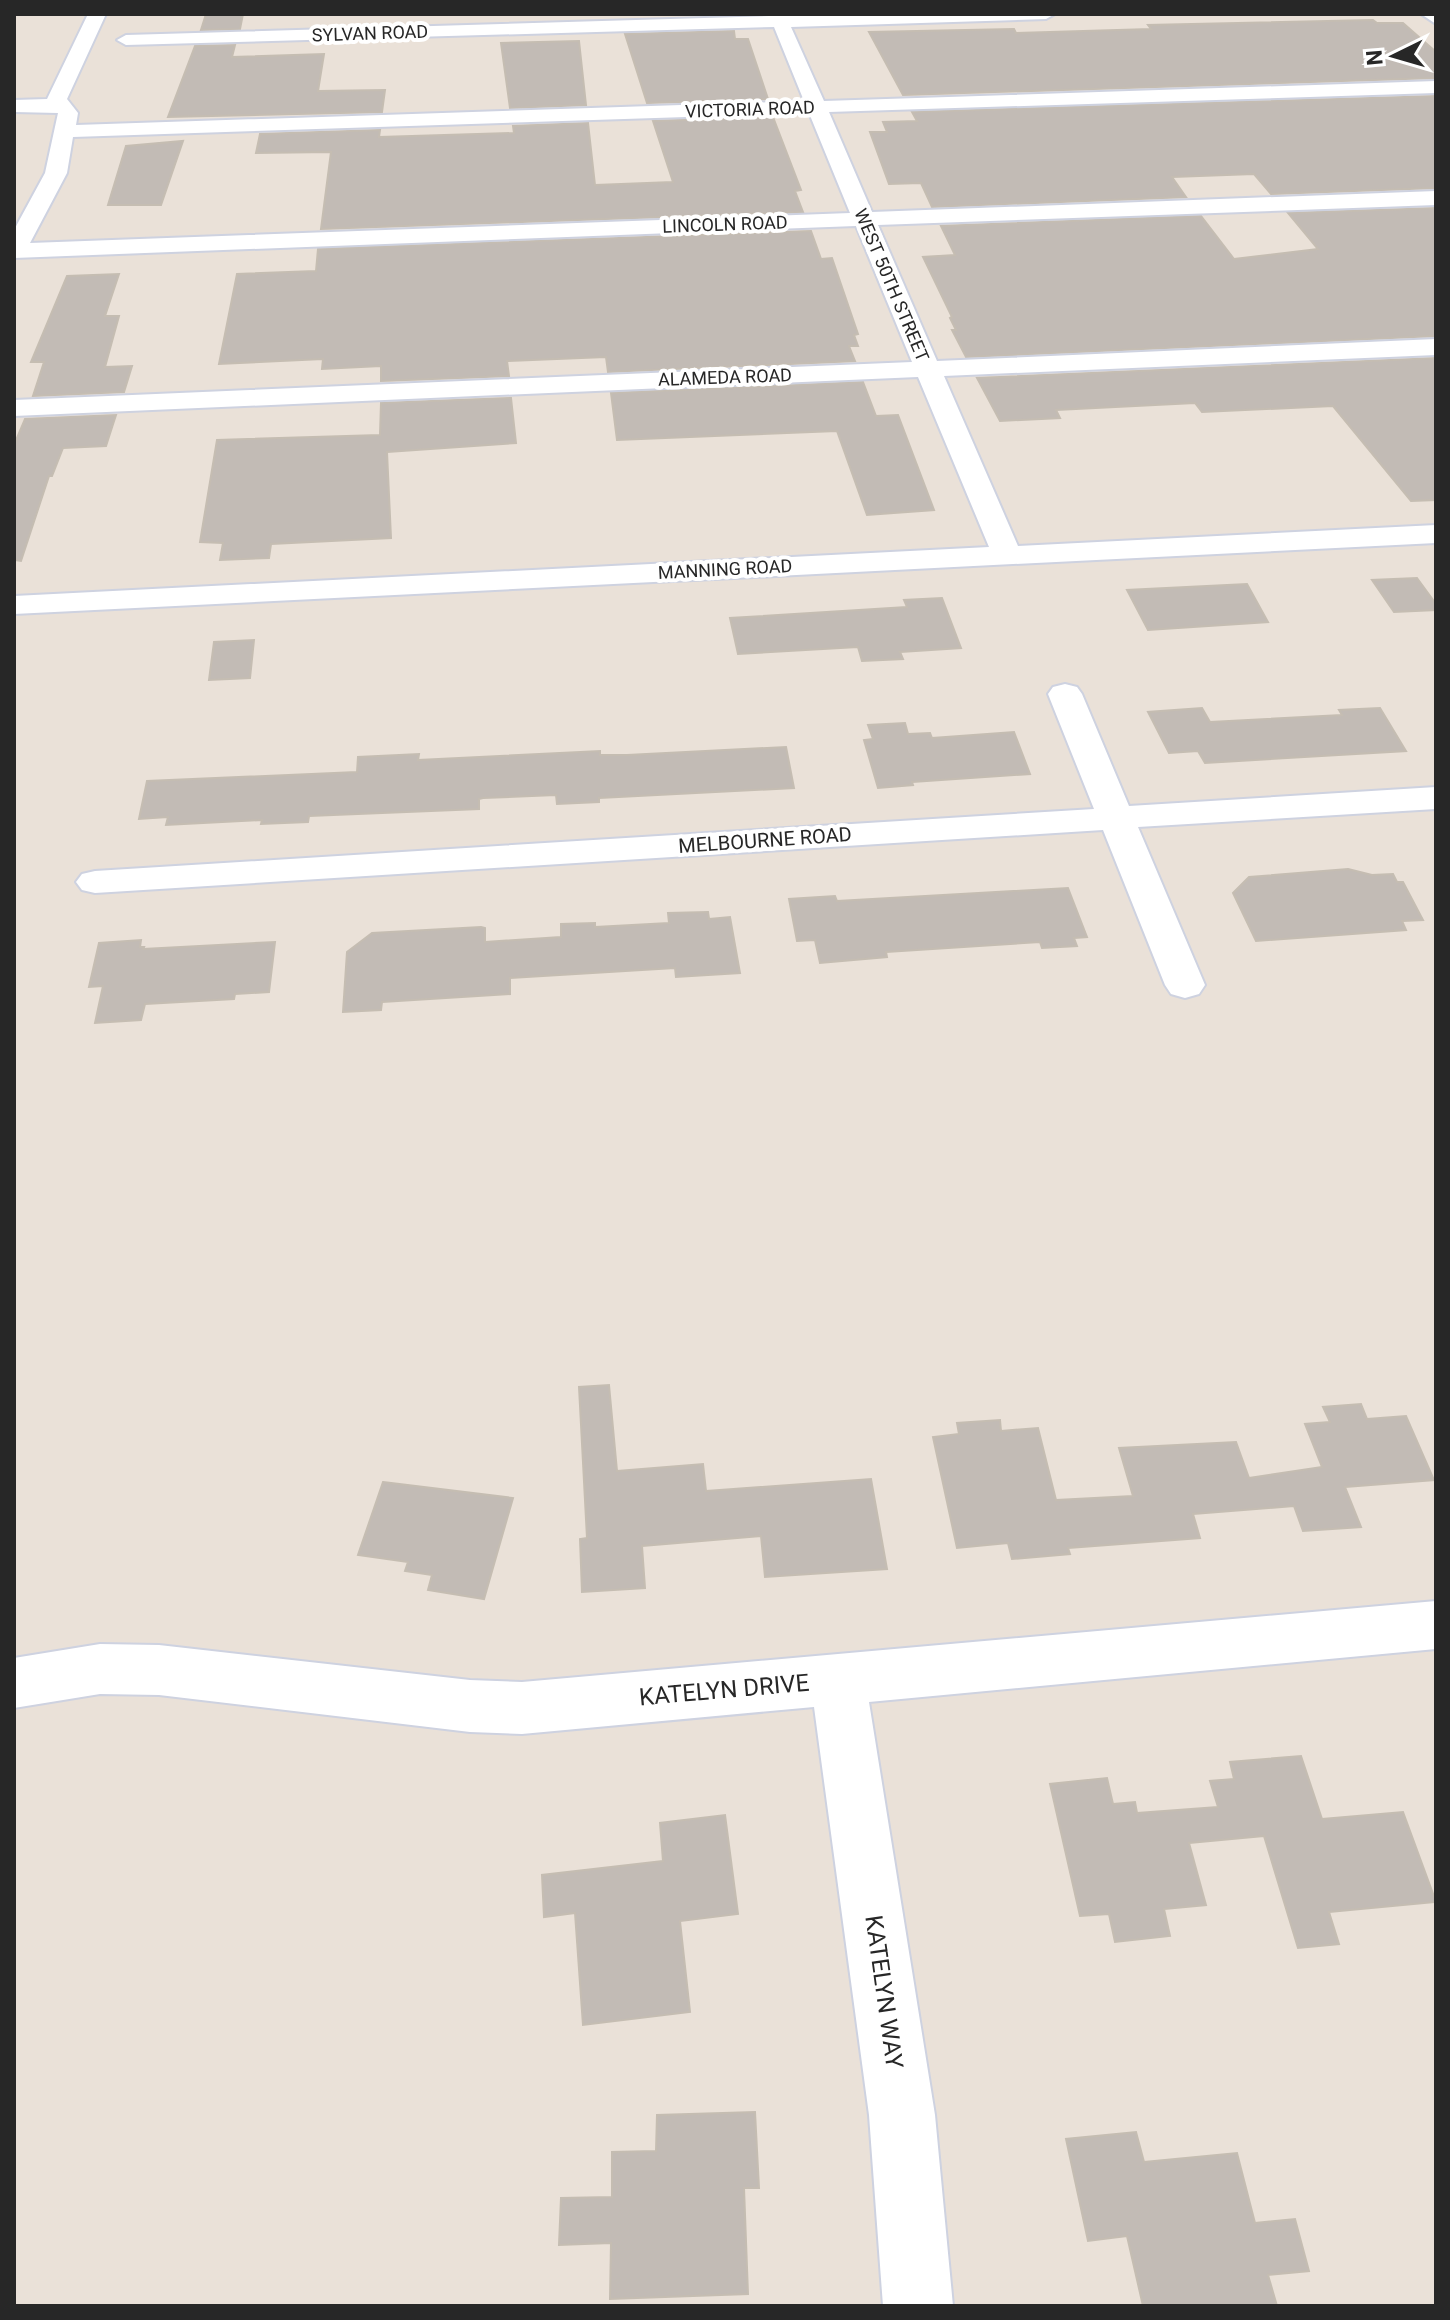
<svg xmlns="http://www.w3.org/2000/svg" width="1450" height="2320" font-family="Roboto,sans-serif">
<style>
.building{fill:#c2bbb5;stroke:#c5bdb2;stroke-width:2}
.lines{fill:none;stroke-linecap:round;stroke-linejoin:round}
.minor-casing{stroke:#ced2e0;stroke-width:4}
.minor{fill:#fff;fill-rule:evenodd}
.labels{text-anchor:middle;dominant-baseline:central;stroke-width:8;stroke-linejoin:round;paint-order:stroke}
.far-street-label{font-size:18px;fill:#272727;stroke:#fff}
.street-label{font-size:20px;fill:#272727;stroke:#fff}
.near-street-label{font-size:24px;fill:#272727;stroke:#fff}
</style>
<rect width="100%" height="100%" fill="#eae1d8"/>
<!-- building -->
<g class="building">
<path d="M206,14H243L240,29L201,30Z"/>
<path d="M1373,20L1377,23H1403L1436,52V78L903,95L869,32L1014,29L1016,33L1151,29L1148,25Z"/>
<path d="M734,31L735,39H748L768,99L647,103L625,34Z"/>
<path d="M579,41L586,105L510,108L501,43Z"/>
<path d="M235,45L232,57L324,54L318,91L385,90L382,112L168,117L195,46Z"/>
<path d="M1436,96V188L1271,194L1254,174L1172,177L1186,197L932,207L921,183L889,184L870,132H887L883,122L917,121L912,112Z"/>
<path d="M773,117L801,190L795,191L803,212L321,229L331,152L256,153L260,134L380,130L379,137L514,133L513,126L588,123L595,185L673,182L653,121Z"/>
<path d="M183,141L161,205H108L126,146Z"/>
<path d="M1436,208V336L966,357L952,330H956L950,318L952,317L923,257L955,255L941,226L1201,216L1234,259L1318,249L1288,213Z"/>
<path d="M811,231L821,259L832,258L858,334L854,335L858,346H849L855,361L608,372L606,357L507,361L509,376L381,381V366L322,369L323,359L219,364L237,274L316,271L318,249Z"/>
<path d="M119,274L105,316H119L105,367L132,366L124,392L33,396L44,362H31L67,276Z"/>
<path d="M1436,358V500L1411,501L1333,406L1202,412L1195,403L1056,410L1060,418L1000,421L977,378Z"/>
<path d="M863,382L876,416L898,415L934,510L867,515L837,431L617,440L611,393Z"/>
<path d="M511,398L516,443L387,452L391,538L271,544L269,558L220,560L223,543L200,542L217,440L380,435L381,403Z"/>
<path d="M116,415L106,446L63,448L52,476H49L21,561L14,560V445L25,419Z"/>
<path d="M1417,578L1436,604V610L1394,612L1372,580Z"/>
<path d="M1247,584L1268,622L1148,630L1127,590Z"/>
<path d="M942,598L961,648L900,652L903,659L862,661L858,647L738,654L730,618L907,607L904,600Z"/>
<path d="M254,640L250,678L209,680L214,642Z"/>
<path d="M1202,708L1210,722L1342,715L1339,710L1380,708L1406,751L1205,763L1198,751L1169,753L1148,712Z"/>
<path d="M905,723L908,734L930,733L932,738L1014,732L1030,774L912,782L913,785L878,788L864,740L873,739L868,725Z"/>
<path d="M786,747L794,788L599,798V802L557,804L556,795L483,798L479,799V809L309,816L308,822L261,824L262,820L166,825L168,817L139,819L147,781L357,772L358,757L419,754L418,760L600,751V755H627Z"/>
<path d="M1348,869L1372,875L1393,874L1397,882H1403L1423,920L1402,921L1406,930L1256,941L1233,893L1249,877Z"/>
<path d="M1068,888L1087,937L1074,938L1077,946L1042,948L1040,942L886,952L887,957L820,963L815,940L797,941L789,899L835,896L837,901Z"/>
<path d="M708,912L709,919L730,917L740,973L676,977L675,968L510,978V994L382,1002L381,1010L343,1012L347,952L372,933L481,927L485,928V942L561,937V924L595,923V927L669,923L668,913Z"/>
<path d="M141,940L140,947H144L143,949L275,942L269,992L235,994L234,999L145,1004L141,1020L95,1023L103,986L89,987L99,943Z"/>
<path d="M609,1385L617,1471L703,1464L706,1491L871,1479L887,1569L765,1577L761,1536L642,1546L645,1588L582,1592L580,1539L587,1538L579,1387Z"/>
<path d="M1361,1404L1367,1419L1406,1416L1434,1480L1345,1487L1361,1527L1303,1531L1294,1506L1193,1514L1200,1538L1068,1548L1070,1554L1012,1559L1008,1543L957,1548L933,1437L959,1434L957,1423L1000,1420L1001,1431L1038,1428L1056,1500L1133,1496L1119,1448L1236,1442L1249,1478L1322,1467L1305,1424L1330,1422L1323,1407Z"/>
<path d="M383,1482L513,1498L484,1599L428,1590L432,1575L405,1571L408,1562L358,1555Z"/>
<path d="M1301,1756L1322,1819L1403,1812L1436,1902L1329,1912L1339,1944L1298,1948L1264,1836L1189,1843L1206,1905L1164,1909L1170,1936L1115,1942L1109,1914L1080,1916L1050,1784L1107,1778L1113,1804L1135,1802L1137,1813L1218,1807L1210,1781L1234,1779L1230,1762Z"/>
<path d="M725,1815L738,1914L680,1921L690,2012L583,2025L575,1913L544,1917L542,1875L663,1861L660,1823Z"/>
<path d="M755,2112L759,2188H744L748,2294L610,2299L611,2243L559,2245L561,2198L612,2197V2152L656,2151L657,2115Z"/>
<path d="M1136,2132L1144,2162L1237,2153L1255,2223L1295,2219L1309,2271L1268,2275L1277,2306H1143L1127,2236L1088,2241L1066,2139Z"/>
</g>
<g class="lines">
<!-- minor casing -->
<g class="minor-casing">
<g id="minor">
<path d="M88,14H106L67,99L78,113L76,125L804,101L774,27L126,45L117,40L126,35L769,16L768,14H1055L1046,19L791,27L824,101L1436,81V93L829,112L872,212L1436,191V205L878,225L937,361L1436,339V355L944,376L1018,546L1436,525V543L14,614V596L989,547L918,377L14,416V400L912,362L856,226L14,258V230L45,173L58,113L14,112V100L47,99ZM809,113L850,213L30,243L67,173L73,137Z"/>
<path d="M1421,14H1436V24Z"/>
<path d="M1065,684L1077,687L1082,694L1129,806L1436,787V809L1138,827L1205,985L1199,994L1185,998L1171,994L1165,985L1103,830L95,893L82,890L76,882L82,874L95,871L1094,809L1048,694L1053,687Z"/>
<path d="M1436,1601V1649L869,1702L935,2115L953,2306H883L869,2115L814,1707L522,1734L470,1732L159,1695L100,1694L14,1708V1658L100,1644L159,1645L470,1680L522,1682Z"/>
</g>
</g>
<!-- minor -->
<use href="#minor" class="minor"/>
</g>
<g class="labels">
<!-- far-street labels -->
<g class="far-street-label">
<text transform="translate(370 33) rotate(-2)">SYLVAN ROAD</text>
<text transform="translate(750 109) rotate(-2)">VICTORIA ROAD</text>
<text transform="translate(725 224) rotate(-2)">LINCOLN ROAD</text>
<text transform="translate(892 285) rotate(67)">WEST 50TH STREET</text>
<text transform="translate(725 377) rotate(-2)">ALAMEDA ROAD</text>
<text transform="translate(725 569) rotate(-3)">MANNING ROAD</text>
</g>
<!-- street labels -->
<g class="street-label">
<text transform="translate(765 840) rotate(-4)">MELBOURNE ROAD</text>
</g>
<!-- near-street labels -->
<g class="near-street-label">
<text transform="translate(724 1690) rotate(-5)">KATELYN DRIVE</text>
<text transform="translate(884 1992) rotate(82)">KATELYN WAY</text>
</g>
</g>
<!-- border -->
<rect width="1450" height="2320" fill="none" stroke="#272727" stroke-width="32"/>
<!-- north arrow -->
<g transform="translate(1394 56) rotate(265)" stroke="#ffffff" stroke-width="6" paint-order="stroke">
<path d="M0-6L14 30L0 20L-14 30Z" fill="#272727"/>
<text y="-12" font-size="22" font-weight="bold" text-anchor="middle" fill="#272727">N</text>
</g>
</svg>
